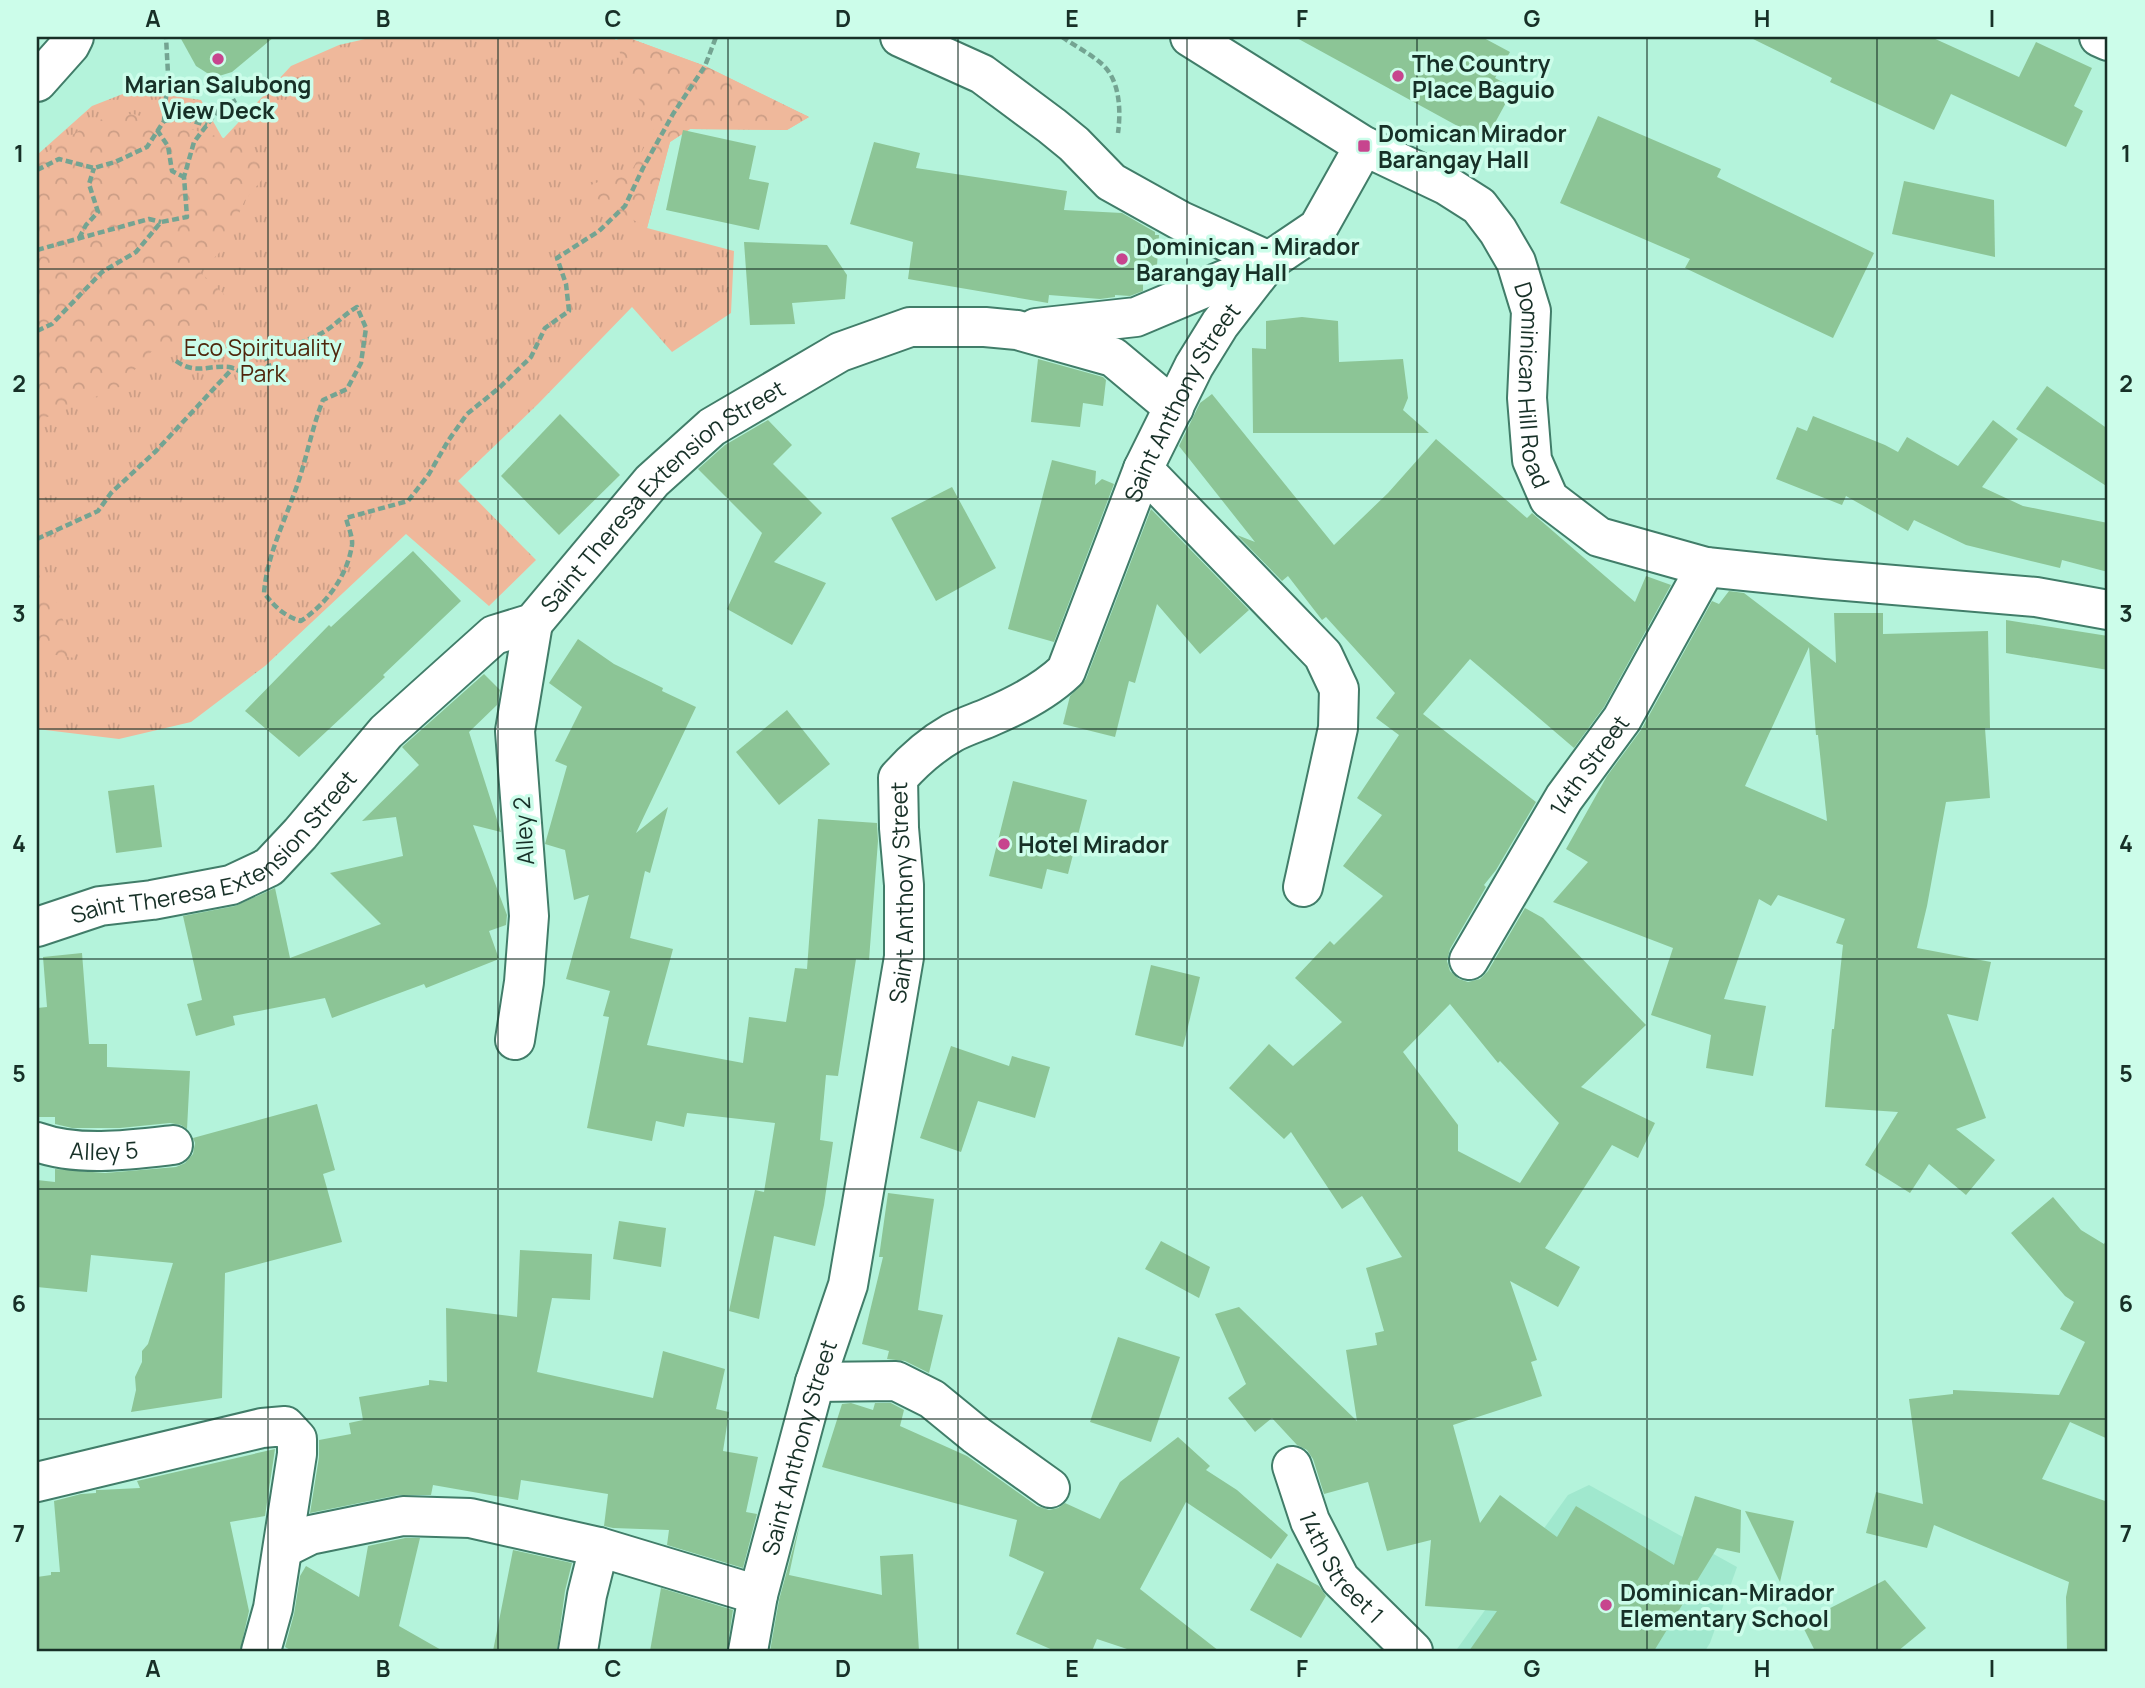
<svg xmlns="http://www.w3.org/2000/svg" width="2145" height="1688" font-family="Manrope,sans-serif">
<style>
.built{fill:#a0e8ce}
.grass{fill:url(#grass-tufts)}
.forest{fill:url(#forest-crowns)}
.building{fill:#8cc596;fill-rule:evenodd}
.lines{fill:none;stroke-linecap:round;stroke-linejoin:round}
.minor-casing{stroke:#417d69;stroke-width:42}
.path{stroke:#74a492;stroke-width:4.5;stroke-dasharray:7 3.5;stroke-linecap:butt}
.minor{stroke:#fff;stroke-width:38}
.grid{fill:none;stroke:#173027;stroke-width:2;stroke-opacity:0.55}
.poi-dot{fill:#c7458e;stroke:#ccfdea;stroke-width:2.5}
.labels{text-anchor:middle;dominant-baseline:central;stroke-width:7;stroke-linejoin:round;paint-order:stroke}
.poi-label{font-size:23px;font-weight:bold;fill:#173027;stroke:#ccfdea;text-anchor:start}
.park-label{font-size:23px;fill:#4f260c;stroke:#ccfdea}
.street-label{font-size:23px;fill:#173027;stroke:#ccfdea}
.neatline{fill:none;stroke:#173027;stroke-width:2.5}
.grid-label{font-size:23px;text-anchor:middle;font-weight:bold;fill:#173027}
</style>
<defs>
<pattern id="grass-tufts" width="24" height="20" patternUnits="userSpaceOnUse" patternTransform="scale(1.75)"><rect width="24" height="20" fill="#efb89b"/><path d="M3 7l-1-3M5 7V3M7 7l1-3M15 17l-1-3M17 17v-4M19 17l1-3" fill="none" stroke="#cc9e86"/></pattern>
<pattern id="forest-crowns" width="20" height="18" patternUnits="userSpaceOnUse" patternTransform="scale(1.75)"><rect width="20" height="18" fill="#efb89b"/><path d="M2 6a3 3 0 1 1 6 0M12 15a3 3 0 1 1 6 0" fill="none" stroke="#cc9e86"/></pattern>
</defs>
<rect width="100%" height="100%" fill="#b4f3db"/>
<!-- built -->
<path class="built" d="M1589,1485L1737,1567L1710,1643L1705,1651H1461L1457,1649L1568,1495Z"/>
<!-- grass -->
<path class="grass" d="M374,37H612L616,40L626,37L705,66L809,117L787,130L690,129L670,142L647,228L734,251L731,313L672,352L632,307L538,404L458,481L536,560L489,606L406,534L265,666L191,722L119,739L37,729V155L92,106L133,90L201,100L223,139L291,66L339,45Z"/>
<!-- forest -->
<g class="forest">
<path d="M626,37L705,66L809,117L787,130L690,129L670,142L647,228L581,189L633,168L655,127L629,82L616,40Z"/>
<path d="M133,114L250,145L270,170L245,200L223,249L200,272L228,298L193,335L152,351L119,387L40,420L37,455V159L93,121Z"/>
<path d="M37,572L58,604L75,658L37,652Z"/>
</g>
<!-- building -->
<g class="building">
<path d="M180,37H274L232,72L219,76L207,73L196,66Z"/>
<path d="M1295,37H1482L1510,52L1495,78L1514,88L1485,141Z"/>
<path d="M1749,37H1931L2019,77L2036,42L2092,68L2074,106L2083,111L2066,147L1951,94L1934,130L1830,82L1832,78Z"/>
<path d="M1598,116L1721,169L1717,177L1874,253L1833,338L1685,268L1690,259L1560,203Z"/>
<path d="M683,130L756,146L749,179L769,183L759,230L666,210Z"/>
<path d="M874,142L920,153L916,168L1067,191L1064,210L1122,213L1155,232V235H1159L1156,281L1143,280V291L1130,296L1115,295V297L1100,299L1049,295L1048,303L908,279L913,242L850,224Z"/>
<path d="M1904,181L1994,200L1995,257L1892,234Z"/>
<path d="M744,242L827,245L847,275L845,299L792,303L795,324L750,325Z"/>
<path d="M1302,317L1338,321L1339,362L1403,359L1408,398L1403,410L1429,433H1253L1252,348L1266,349V321Z"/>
<path d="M1038,359L1103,377L1106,380L1103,406L1083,403L1080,427L1031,422Z"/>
<path d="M2047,386L2108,429V487L2016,429Z"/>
<path d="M1212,394L1334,545L1388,493L1436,439L1527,518L1532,513L1635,602L1646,576L1671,585L1604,707L1574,748L1470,659L1423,714L1536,802L1496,870L1484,885L1486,887L1450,949L1447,961L1450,971L1459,979L1468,982L1480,979L1488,971L1525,908L1543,918L1646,1025L1581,1087L1655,1123L1638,1158L1612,1145L1545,1248L1580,1267L1558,1307L1510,1281L1537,1360L1531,1362L1542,1396L1453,1425L1480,1523L1500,1495L1557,1537L1576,1506L1674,1565L1695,1496L1741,1510L1740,1553L1717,1548L1654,1651H1469L1497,1611L1425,1606L1431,1540L1387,1551L1368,1482L1324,1494L1313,1459L1307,1450L1297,1445L1272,1418L1255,1432L1228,1398L1246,1384L1215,1314L1239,1307L1357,1421L1346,1350L1377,1345L1375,1333L1384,1331L1366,1268L1402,1257L1362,1196L1342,1209L1291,1132L1284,1139L1229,1088L1269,1044L1293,1066L1342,1022L1295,978L1330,941L1334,945L1383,896L1343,866L1382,815L1357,798L1399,735L1376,718L1395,693L1326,617L1322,620L1288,576L1282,581L1237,535L1255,542L1179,446L1200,403ZM1450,1004L1498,1063L1500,1061L1559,1123L1520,1183L1458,1151V1125L1403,1052Z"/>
<path d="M560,414L620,475L559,535L501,476Z"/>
<path d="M1813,416L1885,445L1898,452L1907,437L1958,466L1993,420L2018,439L1982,487L2023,506L2108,523V572L2062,560L2060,568L1966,545L1914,520L1908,531L1846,496L1842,505L1776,479L1797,427L1807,431Z"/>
<path d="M768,420L792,445L773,464L822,513L774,562L826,583L792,645L727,609L762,533L698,469L725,445Z"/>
<path d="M1052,460L1096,471L1095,485L1102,479L1114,484L1054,642L1008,629Z"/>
<path d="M952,487L996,568L936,601L891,518Z"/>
<path d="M1151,509L1249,610L1200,654L1157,604L1135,683L1129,681L1115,737L1063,724L1070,696L1086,679Z"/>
<path d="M413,551L461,601L383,675L385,677L299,757L245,711L329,625L331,627Z"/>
<path d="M1729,591L1744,593L1836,663L1834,613H1883V634L1988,631L1990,728H1985L1990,798L1946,802L1927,906L1917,948L1991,962L1978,1021L1947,1014L1986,1118L1956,1129L1995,1160L1966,1195L1929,1164L1910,1193L1865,1165L1898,1112L1825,1107L1832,1029H1834L1843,945L1836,943L1845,919L1778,895L1771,906L1759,899L1724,999L1766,1006L1753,1076L1706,1068L1711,1035L1651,1015L1673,948L1553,902L1588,862L1566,849L1607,776L1641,730L1712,601L1719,604ZM1809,647L1816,735H1818L1827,821L1745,786Z"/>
<path d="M2006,620L2108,636V670L2006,653Z"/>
<path d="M578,639L614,664L663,688L662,691L696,707L636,833L668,807L650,873L645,871L630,938L673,949L647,1045L743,1063L749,1017L786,1022L795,968L807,969L818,819L877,823L878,841L869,960L856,959L838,1076L826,1075L820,1140L833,1142L824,1205L815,1246L774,1236L759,1319L729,1311L755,1190L764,1192L775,1123L687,1113L684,1127L656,1121L652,1141L587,1128L609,1017L603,1016L610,991L566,979L589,895L574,900L565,850L545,844L567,766L555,761L582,707L549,683Z"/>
<path d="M484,674L500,690L497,705L469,732L501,832L473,825L507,915L506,925L489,931L499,959L426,988L424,984L332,1018L325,998L233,1016L235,1025L196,1036L187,1004L202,1000L183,916L235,906L275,888L290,958L381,924L330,873L403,856L396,817L362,821L419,765L402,747Z"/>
<path d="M787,710L830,764L779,805L736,752Z"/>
<path d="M1013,781L1087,800L1068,874L1047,869L1042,889L989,876Z"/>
<path d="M154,785L162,847L116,853L108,791Z"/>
<path d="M82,953L89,1044H107V1067L190,1071L187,1129L181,1125L170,1123L120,1128H72L55,1124V1117H37V1008L47,1007L43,957Z"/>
<path d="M1151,965L1200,977L1183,1047L1135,1035Z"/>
<path d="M951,1046L1009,1066L1012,1056L1050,1067L1035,1118L978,1101L961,1152L920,1138Z"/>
<path d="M317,1104L335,1170L323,1174L342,1242L225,1273L222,1398L131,1412L136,1390L135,1377L142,1362V1351L148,1344L173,1263L91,1255L87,1292L37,1287V1180L55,1182V1169L105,1173L176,1167L185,1163L193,1154L195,1143L193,1138Z"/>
<path d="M888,1193L934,1199L918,1310L943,1315L929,1373L905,1361L887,1359L889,1351L862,1344L883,1257H879Z"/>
<path d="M2053,1197L2081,1230L2104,1244L2108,1237V1439L2070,1422L2042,1479L2108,1502V1651H2067L2066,1597L2069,1582L1934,1525L1927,1548L1866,1533L1876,1492L1923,1504L1909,1399L1953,1394V1390L2059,1395L2085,1342L2060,1329L2074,1302L2065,1296L2011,1233Z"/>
<path d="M619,1221L666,1228L661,1267L613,1259Z"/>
<path d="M1161,1241L1210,1267L1199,1298L1145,1269Z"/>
<path d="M520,1250L592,1254L590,1300L552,1298L537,1372L653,1398L663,1351L725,1369L716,1409L729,1412L723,1451L758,1457L746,1512L757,1514L743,1568L667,1545L669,1530L613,1528L604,1526L608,1494L521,1480L518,1500L433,1485L431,1495H399L310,1513L319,1457V1440L351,1434L349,1423L363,1420L359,1397L429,1385V1380L447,1382L446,1308L517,1317Z"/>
<path d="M1118,1337L1180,1357L1151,1442L1090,1422Z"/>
<path d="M851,1403L873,1410L875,1403H891L904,1410L900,1426L967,1456L1037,1506L1049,1510L1058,1508L1065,1503L1100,1519L1120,1482L1178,1437L1210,1466L1206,1470L1237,1490L1288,1535L1271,1559L1186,1502L1140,1589L1219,1651H1133L1097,1639L1092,1651H1055L1016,1634L1044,1572L1009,1556L1017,1520L822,1467L842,1404Z"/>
<path d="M275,1449L265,1516L230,1522L249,1611L240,1651H37V1577L51,1575V1572H60L54,1501L81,1494L96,1493V1490H99L140,1488L137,1481Z"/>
<path d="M1745,1511L1794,1521L1780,1582Z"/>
<path d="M800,1523L789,1575L882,1595L880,1556L913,1554L919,1651H770L779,1600Z"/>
<path d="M405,1538H420L399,1626L443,1651H292L285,1647L294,1614L300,1576L306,1566L359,1597L368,1546Z"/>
<path d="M513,1550L572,1563L565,1591L557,1651H493Z"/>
<path d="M1277,1563L1319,1586L1326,1596L1301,1638L1250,1610Z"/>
<path d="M1885,1580L1926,1628L1898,1651H1815L1801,1623Z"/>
<path d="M661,1588L733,1610L727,1651H650Z"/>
</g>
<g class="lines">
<!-- minor casing -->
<g class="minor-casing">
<g id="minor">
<path d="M900,37L982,74L1052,126L1074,144L1111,182L1181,221L1269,261"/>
<path id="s1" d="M1190,37L1364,146L1446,185L1479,206L1498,231L1516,262L1531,311L1527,398L1532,460L1549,499L1599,537L1706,567L1823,579L2036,597L2108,610"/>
<path d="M2099,37L2108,41"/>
<path d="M37,82L70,45L74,37"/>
<path d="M1036,328L1136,317L1269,261"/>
<path d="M1143,469L1323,655L1339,689L1338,728L1303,887"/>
<path id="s2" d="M37,927L100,906L152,900L231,885L269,867L300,834L386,732L494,635L533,623L652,481L712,427L840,352L910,327H985L1017,330L1113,357L1174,408"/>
<path id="s3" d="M1469,960L1564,798L1622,719L1706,567"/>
<path d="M515,1040L524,982L529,916L515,731L533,623"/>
<path id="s4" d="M37,1142C78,1157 130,1150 173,1145"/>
<path d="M815,1382L896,1381L932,1399L976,1435L1050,1488"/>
<path id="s5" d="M1292,1466L1310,1521L1340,1579L1413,1651"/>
<path d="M37,1482L262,1428L285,1426L297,1439V1454L273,1608L261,1651"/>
<path d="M284,1548L310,1535L403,1516L470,1518L599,1547L758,1595"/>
<path d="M578,1651L587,1595L599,1547"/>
<path id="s6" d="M748,1651L758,1595L815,1382L848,1285L904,957V885L899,828L898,778C914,760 931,745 952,733C965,726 979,722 992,716C1018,705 1046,690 1066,671L1143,469L1194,366L1220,324L1269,261L1318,228L1364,146"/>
</g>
</g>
<!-- path -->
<g class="path">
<path d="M1062,37C1075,46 1091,54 1103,65C1120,81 1121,111 1118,133"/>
<path d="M164,121L182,118L207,125"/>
<path d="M157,130L168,146L172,171L184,177"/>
<path d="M37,170L59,159L94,168L115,162L147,147L164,121L168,74L166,37"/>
<path d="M79,238L86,225L98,212L89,184L94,168"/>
<path d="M37,250L149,219L161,222"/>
<path d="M37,331L52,324L102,272L136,252L161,222L187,217L184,177L194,142L219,109L236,100"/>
<path d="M176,361C196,375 207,365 229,367C235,368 238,371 244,373C249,375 255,374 261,374L269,365L265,354C283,348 303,343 320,334C334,327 343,315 357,307L366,328L361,363L347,389L323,400C311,430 306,463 294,494C282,527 267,557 264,593C275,607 284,616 301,621C326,604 347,577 352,545C353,537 348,527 346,518L408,501L429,474L448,441L467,414L499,388L531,357L545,328L569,311L566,284L557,258L599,231L625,206L643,168L673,114L705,66L716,37"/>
<path d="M37,539L98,511L111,493L156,451L233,368"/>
</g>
<!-- minor -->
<use href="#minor" class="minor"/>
</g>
<!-- grid -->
<path class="grid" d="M268,37V1651M498,37V1651M728,37V1651M958,37V1651M1187,37V1651M1417,37V1651M1647,37V1651M1877,37V1651M37,269H2108M37,499H2108M37,729H2108M37,959H2108M37,1189H2108M37,1419H2108"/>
<!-- markers -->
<g class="poi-dot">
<circle cx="218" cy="59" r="7"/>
<circle cx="1398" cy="76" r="7"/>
<rect x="1357" y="139" width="14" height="14" rx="3.5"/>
<circle cx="1122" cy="259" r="7"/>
<circle cx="1004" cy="844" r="7"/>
<circle cx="1606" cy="1605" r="7"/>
</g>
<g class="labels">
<!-- poi labels -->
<g class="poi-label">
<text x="1412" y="63">The Country<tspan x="1412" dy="26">Place Baguio</tspan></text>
<text x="218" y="84" text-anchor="middle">Marian Salubong<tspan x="218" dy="26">View Deck</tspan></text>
<text x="1378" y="133">Domican Mirador<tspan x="1378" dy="26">Barangay Hall</tspan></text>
<text x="1136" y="246">Dominican - Mirador<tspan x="1136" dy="26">Barangay Hall</tspan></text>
<text x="1018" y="844">Hotel Mirador</text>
<text x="1620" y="1592">Dominican-Mirador<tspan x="1620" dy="26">Elementary School</tspan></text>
</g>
<!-- park labels -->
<g class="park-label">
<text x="263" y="347">Eco Spirituality<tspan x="263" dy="26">Park</tspan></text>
</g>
<!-- street labels -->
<g class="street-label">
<text stroke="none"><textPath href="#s1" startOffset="528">Dominican Hill Road</textPath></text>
<text stroke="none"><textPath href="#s6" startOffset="1386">Saint Anthony Street</textPath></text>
<text stroke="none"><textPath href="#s2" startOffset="789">Saint Theresa Extension Street</textPath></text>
<text stroke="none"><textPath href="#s3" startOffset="229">14th Street</textPath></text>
<text transform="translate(523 831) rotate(-94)">Alley 2</text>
<text stroke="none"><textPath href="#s2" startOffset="201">Saint Theresa Extension Street</textPath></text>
<text stroke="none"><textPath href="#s6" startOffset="777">Saint Anthony Street</textPath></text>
<text stroke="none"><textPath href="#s4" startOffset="68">Alley 5</textPath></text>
<text stroke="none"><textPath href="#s6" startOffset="210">Saint Anthony Street</textPath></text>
<text stroke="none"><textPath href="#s5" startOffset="114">14th Street 1</textPath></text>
</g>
</g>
<!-- border -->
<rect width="2145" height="1688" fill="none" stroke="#ccfdea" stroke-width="77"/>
<rect x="38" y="38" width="2068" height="1612" class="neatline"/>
<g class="grid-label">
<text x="153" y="27">A</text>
<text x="383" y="27">B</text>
<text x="613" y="27">C</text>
<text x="843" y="27">D</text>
<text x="1072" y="27">E</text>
<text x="1302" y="27">F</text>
<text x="1532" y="27">G</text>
<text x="1762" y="27">H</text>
<text x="1992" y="27">I</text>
<text x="19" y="162">1</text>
<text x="2126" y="162">1</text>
<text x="19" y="392">2</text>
<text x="2126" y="392">2</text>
<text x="19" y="622">3</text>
<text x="2126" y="622">3</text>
<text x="19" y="852">4</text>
<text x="2126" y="852">4</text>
<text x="19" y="1082">5</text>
<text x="2126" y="1082">5</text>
<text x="19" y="1312">6</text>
<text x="2126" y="1312">6</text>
<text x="19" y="1542">7</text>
<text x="2126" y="1542">7</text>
<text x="153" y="1677">A</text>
<text x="383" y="1677">B</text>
<text x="613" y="1677">C</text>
<text x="843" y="1677">D</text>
<text x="1072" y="1677">E</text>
<text x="1302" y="1677">F</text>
<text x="1532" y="1677">G</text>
<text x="1762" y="1677">H</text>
<text x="1992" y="1677">I</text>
</g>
</svg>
